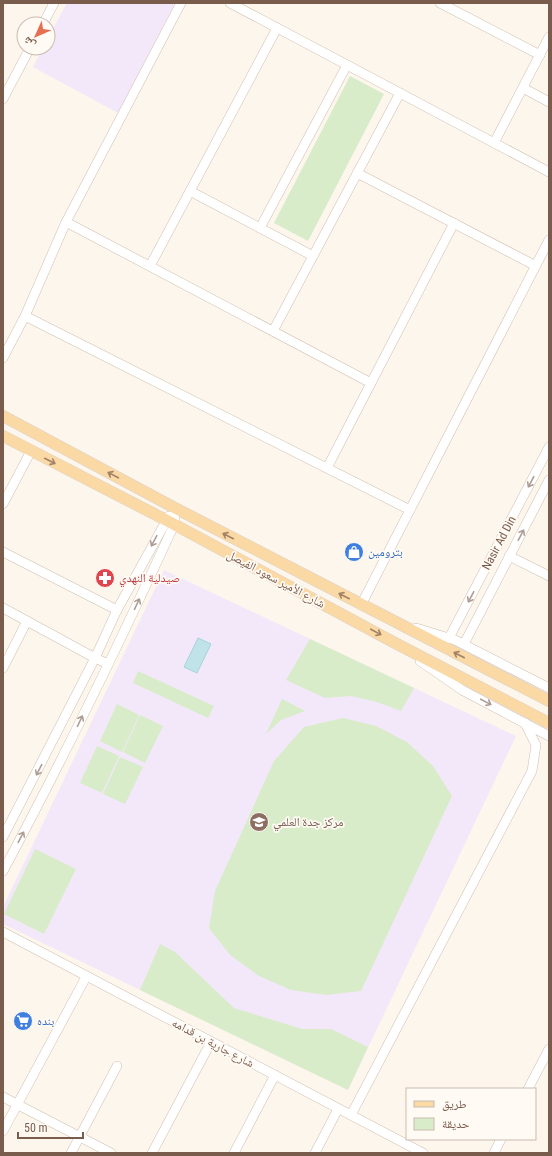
<svg xmlns="http://www.w3.org/2000/svg" width="552" height="1156" font-family="'Roboto Condensed','Noto Naskh Arabic',sans-serif">
<style>
.education{fill:#f3e8fa}
.green{fill:#d8ecc9}
.water{fill:#bfe3e8;stroke:#a5d3da}
.lines{fill:none;stroke-linecap:round;stroke-linejoin:round}
.minor-casing{stroke:#d1beb0;stroke-width:10}
.major-casing{stroke:#dad1cd;stroke-width:12}
.minor{stroke:#fff;stroke-width:9}
.major{stroke:#fbd9a5;stroke-width:11}
.oneway{stroke:#a18267}
.oneway2{stroke:#af9d94}
.labels{text-anchor:middle;dominant-baseline:central;stroke-width:3.5;stroke-linejoin:round;paint-order:stroke}
.street-label{font-size:12px;fill:#7a5c4d;stroke:#fffaf3}
.shop-label{font-size:12px;fill:#366cbe;stroke:#fffaf3;text-anchor:start}
.health-label{font-size:12px;fill:#be3a42;stroke:#fffaf3;text-anchor:start}
.education-label{font-size:12px;fill:#785e54;stroke:#fffaf3;text-anchor:start}
</style>
<rect width="100%" height="100%" fill="#fdf6ec"/>
<!-- education -->
<g class="education">
<path d="M67,3H175L118,113L33,67L43,48H48V38Z"/>
<path d="M164,570L516,736L348,1090L3,924V907Z"/>
</g>
<!-- green -->
<g class="green">
<path d="M350,76L384,94L308,241L274,223Z"/>
<path d="M310,639L414,688L401,711L377,702L351,696L325,698L286,680Z"/>
<path d="M138,671L214,706L208,718L133,683Z"/>
<path d="M282,699L305,711L281,720L266,734Z"/>
<path d="M117,704L139,715L122,752L100,741Z"/>
<path d="M140,715L163,726L145,763L123,752Z"/>
<path d="M343,718L376,726L407,742L433,766L452,796L361,991L326,995L291,990L259,976L230,955L209,928L215,891L274,761L304,727Z"/>
<path d="M97,746L119,756L102,793L80,783Z"/>
<path d="M120,757L143,767L125,804L103,794Z"/>
<path d="M35,849L76,869L44,934L4,914Z"/>
<path d="M160,944L175,952L234,1008L302,1029H331L368,1047L348,1090L140,990Z"/>
</g>
<!-- water -->
<path class="water" d="M198,638L211,644L197,673L184,667Z"/>
<g class="lines">
<!-- minor casing -->
<g class="minor-casing">
<g id="minor">
<path d="M230,3L549,172"/>
<path d="M440,3L540,55"/>
<path d="M43,24L54,3"/>
<path d="M523,88L549,102"/>
<path d="M3,99L30,48"/>
<path d="M494,143L549,37"/>
<path d="M357,173L536,266"/>
<path d="M190,191L313,256"/>
<path d="M66,222L371,383"/>
<path d="M260,228L347,65"/>
<path d="M150,266L277,28"/>
<path d="M25,316L410,510"/>
<path d="M273,331L400,93"/>
<path d="M3,358L25,316L66,222L181,3"/>
<path d="M327,468L454,223"/>
<path d="M3,504L31,451"/>
<path d="M3,552L117,610"/>
<path d="M509,556L549,576"/>
<path d="M361,605L549,240"/>
<path d="M3,608L95,658L108,664"/>
<path d="M416,628L455,640L549,688"/>
<path d="M449,638L549,447"/>
<path d="M464,644L549,480"/>
<path d="M420,661L462,690L549,736"/>
<path d="M3,668L27,621"/>
<path d="M3,837L95,658L117,610L169,516"/>
<path d="M3,871C64,758 120,642 174,525L175,508"/>
<path d="M3,932L423,1153"/>
<path d="M528,1089L549,1049"/>
<path d="M3,1097L111,1153"/>
<path d="M351,1115L532,771L536,745L525,723"/>
<path d="M3,1131L86,977"/>
<path d="M71,1153L117,1066"/>
<path d="M152,1153L211,1042"/>
<path d="M234,1153L275,1075"/>
<path d="M315,1153L338,1109"/>
<path d="M494,1153L501,1139"/>
</g>
</g>
<!-- major casing -->
<g class="major-casing">
<g id="major">
<path d="M3,416L175,508L549,701"/>
<path d="M3,436L166,520L395,643L549,723"/>
</g>
</g>
<!-- minor -->
<use href="#minor" class="minor"/>
<!-- major -->
<use href="#major" class="major"/>
</g>
<!-- one-way arrows -->
<defs><path id="oneway-shaft" d="M-6 0H5M1.5-3L5.5 0L1.5 3" fill="none" stroke-width="1.6" stroke-linecap="round" stroke-linejoin="round"/></defs>
<g class="oneway">
<use href="#oneway-shaft" transform="translate(50 461) rotate(27)"/>
<use href="#oneway-shaft" transform="translate(113 475) rotate(-152)"/>
<use href="#oneway-shaft" transform="translate(228 536) rotate(-153)"/>
<use href="#oneway-shaft" transform="translate(344 596) rotate(-153)"/>
<use href="#oneway-shaft" transform="translate(376 632) rotate(28)"/>
<use href="#oneway-shaft" transform="translate(459 655) rotate(-153)"/>
</g>
<g class="oneway2">
<use href="#oneway-shaft" transform="translate(531 482) rotate(118)"/>
<use href="#oneway-shaft" transform="translate(521 535) rotate(-62)"/>
<use href="#oneway-shaft" transform="translate(154 541) rotate(118)"/>
<use href="#oneway-shaft" transform="translate(471 597) rotate(118)"/>
<use href="#oneway-shaft" transform="translate(137 604) rotate(-65)"/>
<use href="#oneway-shaft" transform="translate(486 702) rotate(28)"/>
<use href="#oneway-shaft" transform="translate(80 721) rotate(-64)"/>
<use href="#oneway-shaft" transform="translate(39 770) rotate(117)"/>
<use href="#oneway-shaft" transform="translate(21 837) rotate(-62)"/>
</g>
<!-- icons -->
<defs>
<g id="shop-disc" transform="scale(1)"><circle r="9.5" fill="#3f7fe0" stroke="#fffaf3"/><path d="M-5-2.5h2.3a2.7 3.5 0 0 1 5.4 0H5L5.5 6h-11ZM-1.5-2.5h3a1.5 2.3 0 0 0-3 0Z" fill="#fff"/></g>
<g id="pharmacy-disc" transform="scale(1)"><circle r="9.5" fill="#e0444e" stroke="#fffaf3"/><path d="M-2-6h4v4h4v4h-4v4h-4v-4h-4v-4h4Z" fill="#fff"/></g>
<g id="university-disc" transform="scale(1)"><circle r="9.5" fill="#8d6e63" stroke="#fffaf3"/><path d="M0-5L7-2L0 1L-7-2ZM-4 1L0 2.5L4 1V4Q0 6-4 4Z" fill="#fff"/></g>
<g id="supermarket-disc" transform="scale(1)"><circle r="9.5" fill="#3f7fe0" stroke="#fffaf3"/><path d="M-6-5.5h2.5l.6 2H6L4.5 2H-2.5L-4.4-4H-6ZM-1.5 3.2a1.3 1.3 0 1 0 .1 0ZM3 3.2a1.3 1.3 0 1 0 .1 0Z" fill="#fff"/></g>
</defs>
<g fill-rule="evenodd">
<use href="#shop-disc" x="354" y="552"/>
<use href="#pharmacy-disc" x="105" y="578"/>
<use href="#university-disc" x="259" y="822"/>
<use href="#supermarket-disc" x="23" y="1021"/>
</g>
<g class="labels">
<!-- street labels -->
<g class="street-label">
<text transform="translate(499 543) rotate(-62)">Nasir Ad Din</text>
<text transform="translate(276 579) rotate(28)">شارع الأمير سعود الفيصل</text>
<text transform="translate(213 1043) rotate(28)">شارع جارية بن قدامه</text>
</g>
<!-- shop labels -->
<g class="shop-label">
<text x="368" y="552">بترومين</text>
<text x="37" y="1021">بنده</text>
</g>
<!-- health labels -->
<g class="health-label">
<text x="119" y="578">صيدلية النهدي</text>
</g>
<!-- education labels -->
<g class="education-label">
<text x="273" y="822">مركز جدة العلمي</text>
</g>
</g>
<!-- border -->
<rect width="552" height="1156" fill="none" stroke="#7a5c4d" stroke-width="8"/>
<!-- legend -->
<rect x="406" y="1088" width="130" height="52" fill="#fffaf3" stroke="#cabbb1"/>
<rect x="414" y="1101" width="20" height="6" fill="#fbd9a5" stroke="#cabbb1"/>
<text x="442" y="1108" font-size="12" fill="#7a5c4d">طريق</text>
<rect x="414" y="1118" width="20" height="12" fill="#d8ecc9" stroke="#cabbb1"/>
<text x="442" y="1128" font-size="12" fill="#7a5c4d">حديقة</text>
<!-- north arrow -->
<g transform="translate(36 36) rotate(225)"><circle r="19" fill="#fffaf3" stroke="#cabbb1"/>
<path d="M0-3L7 15L0 10L-7 15Z" fill="#e76f51"/>
<text y="-6" font-size="11" font-weight="bold" text-anchor="middle" fill="#7a5c4d">ش</text>
</g>
<!-- scale -->
<path d="M18 1132v6h65v-6" fill="none" stroke="#7a5c4d" stroke-width="2"/>
<text x="24" y="1132" font-size="12" fill="#7a5c4d" stroke="#fffaf3" stroke-width="3" paint-order="stroke">50 m</text>
</svg>
